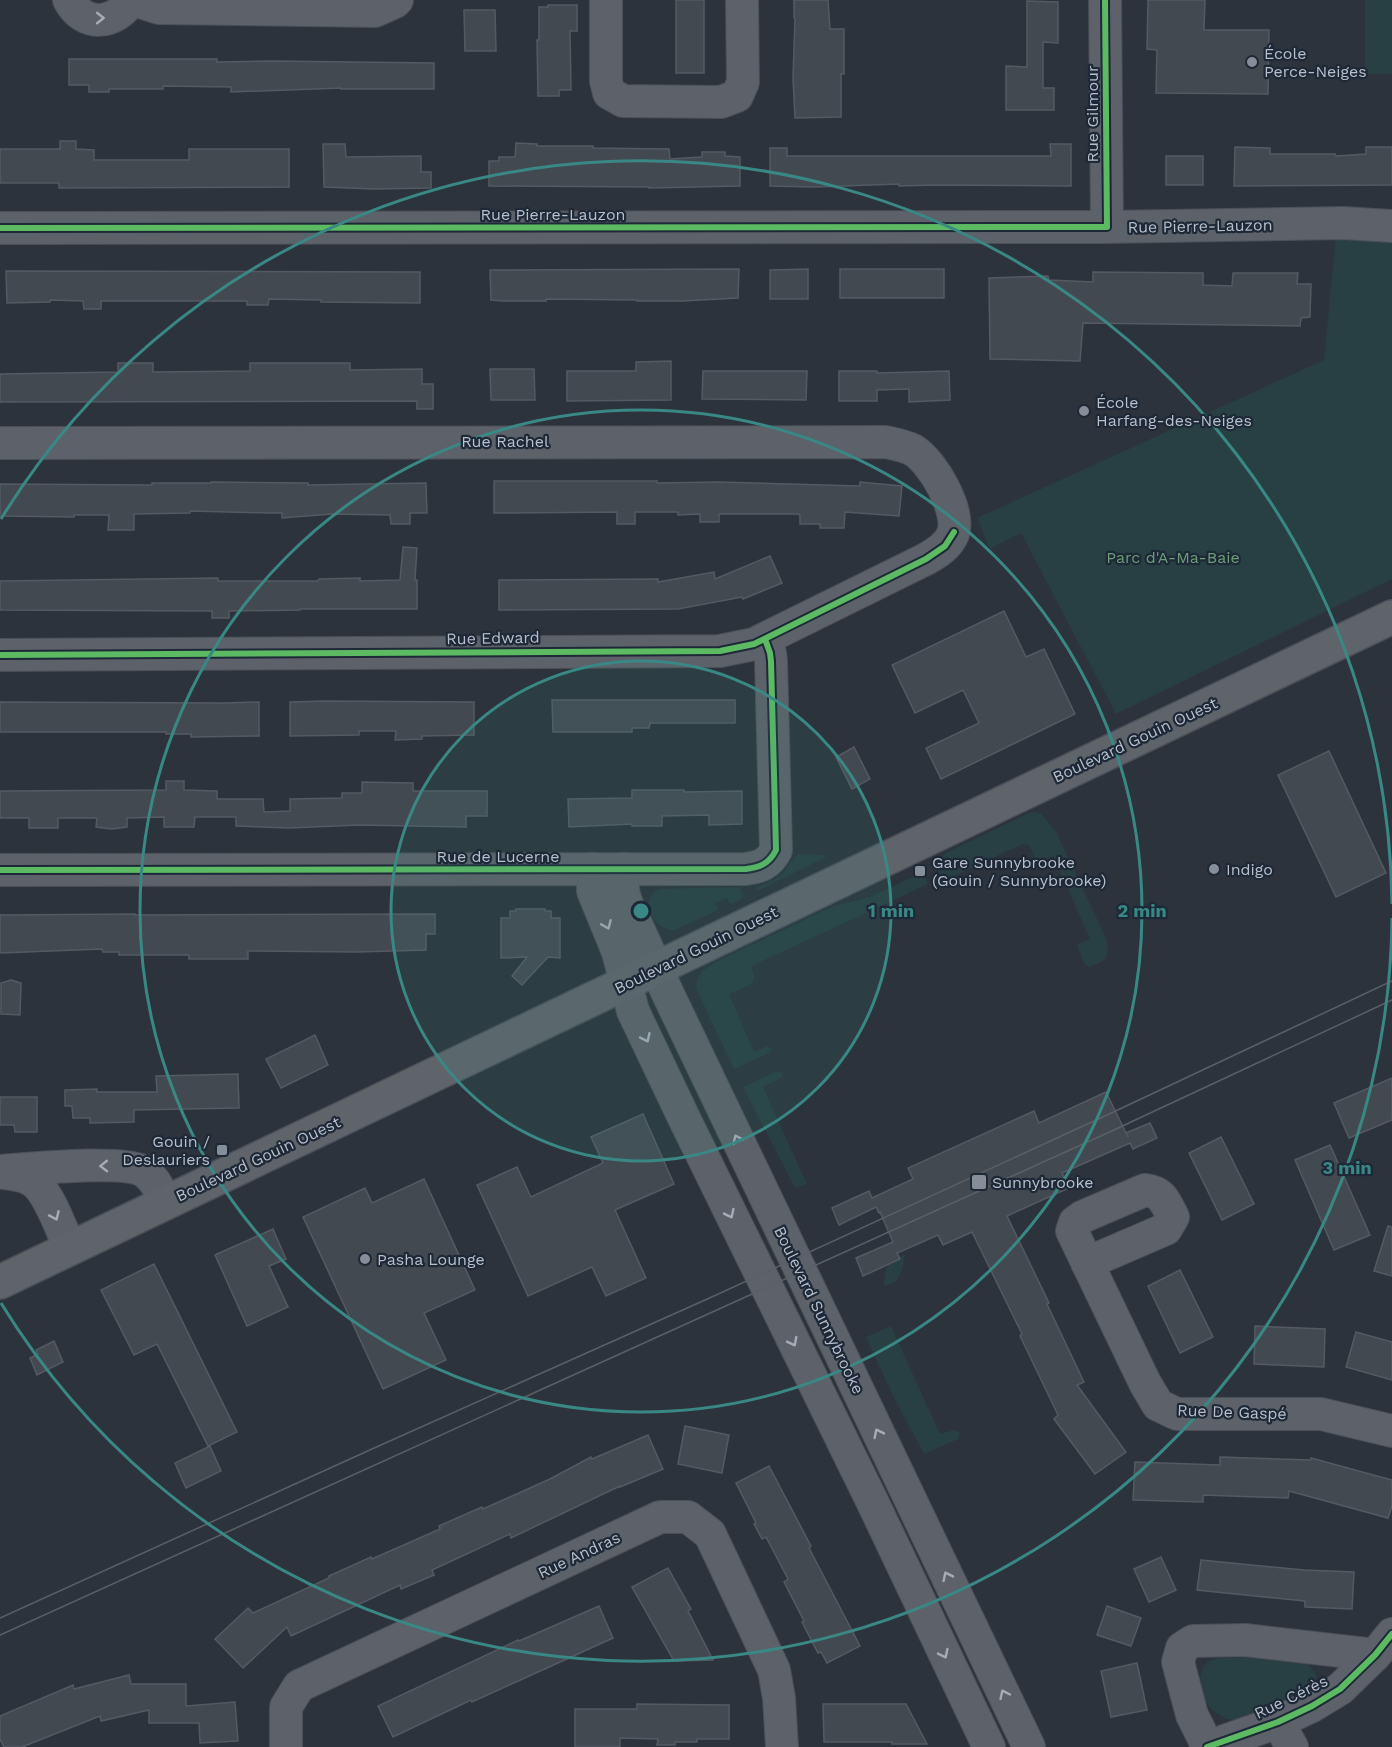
<svg xmlns="http://www.w3.org/2000/svg" width="1392" height="1747" font-family="'Work Sans',sans-serif">
<style>
.green{fill:#283f43}
.building{fill:#434951;stroke:#545a63;stroke-width:1.5}
.lines{fill:none;stroke-linecap:round;stroke-linejoin:round}
.minor-casing{stroke:#4b4f56;stroke-width:34}
.major-casing{stroke:#4a4f59;stroke-width:36}
.minor{stroke:#5d6169;stroke-width:32}
.major{stroke:#5f646b;stroke-width:33}
.tram{stroke:#5b6067;stroke-width:1.5}
.cycleway-casing{stroke:#1e2938;stroke-width:10}
.cycleway{stroke:#5cba63;stroke-width:6}
.oneway{stroke:#a5acb8}
.ring{fill:none;stroke:#398886;stroke-width:3}
.poi-dot{fill:#868e9a;stroke:#1e2938;stroke-width:2}
.labels{text-anchor:middle;dominant-baseline:central;stroke-width:4.5;stroke-linejoin:round;paint-order:stroke}
.poi-label{font-size:16px;fill:#b7bfcc;stroke:#1e2938;text-anchor:start}
.street-label{font-size:16px;fill:#b7bfcc;stroke:#1e2938}
.park-label{font-size:16px;fill:#6d9e78;stroke:#1e2938}
.centre{fill:#398886;stroke:#1e2938;stroke-width:3}
.ring-label{font-size:18px;text-anchor:middle;font-weight:bold;fill:#398886;stroke:#1e2938;stroke-width:4.5;stroke-linejoin:round;paint-order:stroke}
</style>
<rect width="100%" height="100%" fill="#2c333c"/>
<!-- green -->
<g class="green">
<rect x="1365" y="0" width="27" height="74"/>
<path d="M1337,224L1392,226V579L1116,714L1021,533L990,549L977,518L1324,360Z"/>
<path d="M1031,812L1041,813L1056,832L1104,933C1111,951 1110,961 1089,967L1084,963L1077,945L1090,939L1053,856L1036,862L1030,846L1023,844L943,881L935,863L947,852Z"/>
<path d="M799,854L824,855L826,857L757,891L756,887C768,884 779,879 786,869C791,863 792,858 799,854Z"/>
<path d="M923,872L928,884L751,966L754,975V980L749,985L729,994L754,1052L768,1046L772,1049L769,1053L734,1069L697,990C693,974 708,967 720,960L834,906L870,897Z"/>
<path d="M738,887L744,894L741,899L730,904L727,898L715,903L718,910L675,930C653,930 636,900 660,889Z"/>
<path d="M778,1071L782,1073V1077L763,1087L807,1184L795,1188L743,1087Z"/>
<path d="M905,1255C902,1268 902,1285 885,1285L884,1284C886,1265 886,1261 905,1255Z"/>
<path d="M891,1326L940,1434L954,1430L959,1432V1438L956,1440L924,1454L894,1398L866,1337Z"/>
<path d="M1290,1657C1304,1660 1310,1664 1317,1676L1313,1689L1303,1698L1238,1720L1226,1719L1213,1711L1205,1701L1200,1677L1203,1667L1207,1662L1219,1658Z"/>
</g>
<!-- building -->
<g class="building">
<rect x="676" y="0" width="28" height="73"/>
<path d="M794,0H828L830,29H844V74H841V117L795,118L793,78L795,19L794,18Z"/>
<path d="M1148,0H1205L1204,30H1269L1268,94L1156,93L1157,50L1147,49Z"/>
<path d="M1027,1L1058,2V43L1043,42V88H1054V110H1006V66L1027,67Z"/>
<path d="M548,5H577V31H570L571,90H559V96H538L537,40H539V7H548Z"/>
<path d="M464,10H495L496,51H465Z"/>
<path d="M69,59H217V62L273,61L434,63V89H341V88L231,92V87L163,86V89H109V92H89V85H69Z"/>
<path d="M60,141H76V149L94,150V160H189V149H289V187L59,188V183H0V149H60Z"/>
<path d="M516,143L537,144V146H593V148L669,149L670,159L702,157V152H725V156L740,157V186L649,188V187L489,186V161H499V157H515Z"/>
<path d="M323,144H345L346,157L421,156V172H431V188L375,189L324,187Z"/>
<path d="M1050,144H1071V186L936,185L899,186V184L814,187L770,186V148H787V156H1051Z"/>
<path d="M1235,147L1270,148V154H1335L1336,156L1366,154V147H1392V185L1234,186Z"/>
<rect x="1166" y="156" width="37" height="29"/>
<path d="M739,269L738,298L682,301H637V300L546,299V301H502L491,300L490,270Z"/>
<path d="M808,269V299H770V270Z"/>
<rect x="840" y="269" width="104" height="29"/>
<path d="M6,271L420,272V303L321,302V300L269,299L268,305H247V301H101V309H84L83,301L50,300V302L7,303Z"/>
<path d="M1093,272L1203,273V285L1232,286L1233,273H1298L1297,284H1311L1310,317L1301,318L1300,326L1083,323L1080,361L990,359L989,278L1048,276L1049,280L1093,282Z"/>
<path d="M671,361V400L567,401V371H636V362Z"/>
<path d="M118,363H153V372L250,371V363H350V370L422,369V384H433V409H417V401L0,402V374L118,372Z"/>
<path d="M490,369H534L535,400H491Z"/>
<path d="M703,371H807L806,400L702,399Z"/>
<path d="M839,371H877V373L949,371L950,400L909,402V389L877,390V401H839Z"/>
<path d="M494,481H657V483L718,482L860,486V482L902,486L899,516L845,512L844,528H820V524H800V515L798,514H719V522H700V514L678,515V512H635V524H617V512L496,513H494Z"/>
<path d="M211,482L308,483V485L426,483L427,513H410V524H391L390,515L332,514L282,518V513H270L190,511V513L134,514V530H108L109,515H74V517L0,516V484L152,485V483H211Z"/>
<path d="M403,547L417,548L415,580H417V609H300V610L229,611V618H212V611L0,610V581L218,578V581H318L319,579L360,578V581L400,580Z"/>
<path d="M770,556L782,583L743,599L742,597L678,609L499,610V580L658,579V582L714,572L715,579Z"/>
<path d="M1004,611L1026,657L1044,649L1075,714L941,779L926,748L979,723L963,690L915,713L892,665Z"/>
<path d="M552,700H735V723H650L649,728H632V732H553Z"/>
<path d="M324,701L474,702V735L422,736V739L395,740L396,731H359V735L290,736V702Z"/>
<path d="M0,702L225,703L259,702V736L191,737V734H166V732H0Z"/>
<path d="M854,747L870,779L852,789L836,757Z"/>
<path d="M1329,751L1386,873L1336,897L1278,775Z"/>
<path d="M166,781H184V790L217,791V799H263L264,812L290,811V799L342,798V793H362V782L413,783V791H487V816H466V827L359,825L289,828L236,826V817H195L194,827H164V817L127,818V827L112,829L96,827L97,818H58V828H29V818H0V791L166,790Z"/>
<path d="M632,790H684V792L742,791V824L709,825V815L662,816V826H632V824L569,827L568,799L632,798Z"/>
<path d="M516,909H545V911H551V918H560V958L548,957L522,985L512,976L527,957L501,958V918H510V911H516Z"/>
<path d="M135,914V915L435,914V934H426V950L357,952L248,951V959H189V955H119V952H103L102,949L0,953V915Z"/>
<path d="M11,980L21,983L20,1015L1,1014V983Z"/>
<path d="M315,1035L328,1065L281,1088L266,1059Z"/>
<path d="M238,1074L239,1108L134,1110V1122L90,1123V1118H73L72,1106H65V1090L97,1089V1092H157L156,1076Z"/>
<path d="M1392,1078V1120L1349,1138L1334,1103Z"/>
<path d="M1106,1092L1128,1137L1126,1133L1150,1123L1157,1138L1133,1149L1130,1143L1062,1173L1069,1188L1007,1216L1049,1303L1047,1304L1084,1382L1077,1385L1126,1452L1095,1474L1054,1419L1058,1415L1020,1336L1022,1334L972,1232L943,1245L938,1235L897,1253L900,1259L863,1276L856,1258L893,1242L880,1212L879,1213L876,1207L839,1225L832,1208L869,1191L872,1198L913,1179L908,1168L1034,1111L1039,1123Z"/>
<path d="M0,1097H37V1132H15L14,1125H0Z"/>
<path d="M643,1114L674,1184L615,1210L646,1278L606,1296L592,1267L528,1296L477,1185L517,1167L531,1197L603,1163L591,1137Z"/>
<path d="M1221,1137L1254,1204L1222,1220L1189,1153Z"/>
<path d="M1330,1145L1370,1235L1334,1250L1295,1160Z"/>
<path d="M424,1179L475,1290L424,1313L446,1360L383,1389L303,1217L365,1188L372,1203Z"/>
<path d="M1388,1226L1392,1227V1276L1374,1271Z"/>
<path d="M273,1229L286,1259L269,1266L288,1307L247,1326L215,1255Z"/>
<path d="M154,1264L237,1432L208,1446L157,1344L134,1355L101,1290Z"/>
<path d="M1180,1270L1213,1337L1180,1353L1148,1286Z"/>
<path d="M1255,1326L1325,1329L1324,1367L1254,1364Z"/>
<path d="M1356,1332L1392,1342V1380L1346,1367Z"/>
<path d="M54,1341L63,1362L37,1375L30,1358L38,1354L36,1350Z"/>
<path d="M685,1426L729,1435L722,1473L678,1464Z"/>
<path d="M648,1435L663,1469L620,1487V1486L511,1538L510,1534L432,1570L434,1575L401,1589L400,1585L291,1636L287,1627L243,1668L215,1639L248,1608L253,1613L329,1578V1576L371,1557L372,1559L440,1529L439,1526L482,1507L483,1509L550,1479L591,1457L592,1459Z"/>
<path d="M210,1446L221,1471L186,1488L175,1463Z"/>
<path d="M1220,1457L1311,1460V1458L1392,1480V1506L1388,1518L1289,1491L1288,1498L1203,1495V1502L1133,1500L1135,1462L1220,1465Z"/>
<path d="M769,1466L811,1546L809,1548L860,1646L827,1663L821,1652L818,1653L802,1622L804,1621L784,1582L788,1579L766,1537L762,1539L754,1524L756,1523L736,1483Z"/>
<path d="M1161,1557L1176,1590L1149,1602L1134,1569Z"/>
<path d="M1201,1560L1304,1570L1354,1572L1352,1609L1305,1607V1601L1197,1590Z"/>
<path d="M668,1568L691,1609L688,1611L713,1660L674,1661L632,1587Z"/>
<path d="M599,1606L613,1638L472,1702L471,1700L393,1737L378,1706L518,1640L519,1641Z"/>
<path d="M1107,1606L1141,1618L1131,1646L1097,1635Z"/>
<path d="M1137,1663L1147,1710L1111,1717L1101,1671Z"/>
<path d="M129,1675L131,1684H186V1706L235,1702L238,1741L200,1743L199,1723H149V1710L101,1721L100,1716L22,1747H4L0,1739V1716L73,1685L74,1689Z"/>
<path d="M637,1704L729,1705V1739H697V1742H675V1745H657L658,1739L620,1738V1747H575V1709H637Z"/>
<path d="M823,1704H906L927,1744H892V1742H824Z"/>
</g>
<g class="lines">
<!-- minor casing -->
<g class="minor-casing">
<g id="minor">
<path d="M69,0C84,28 115,25 131,0"/>
<path d="M134,0L159,8L375,11L395,2L397,0"/>
<path d="M606,0V81L609,93L623,101L721,102L737,96L743,82L742,0"/>
<path d="M1105,0L1107,227"/>
<path d="M0,228L1107,227L1343,223L1392,226"/>
<path d="M0,443L886,442C895,444 905,446 913,450C933,462 961,511 953,534C948,546 937,553 926,559L754,644L720,651L0,655"/>
<path d="M593,869V891L618,952L633,1011L683,1116L872,1501L989,1747"/>
<path d="M623,869V891L626,902L668,994L1029,1747"/>
<path d="M0,870L746,869C760,867 769,864 776,850L771,661L770,653L765,639"/>
<path d="M0,1171C28,1169 125,1159 145,1172C156,1180 160,1191 165,1203"/>
<path d="M4,1173C13,1174 23,1175 31,1180C48,1189 62,1231 70,1249"/>
<path d="M1087,1263L1166,1229L1173,1217C1165,1202 1163,1192 1145,1190L1082,1217L1075,1222L1072,1231L1145,1383L1158,1405L1177,1414H1321L1392,1431"/>
<path d="M1278,1722L1292,1747"/>
<path d="M286,1747V1707L299,1686L660,1517H688L710,1534L774,1670L779,1698L782,1747"/>
<path d="M1207,1747L1278,1722L1312,1706L1340,1689L1375,1655L1392,1634"/>
<path d="M1208,1747L1192,1715L1178,1662L1182,1648L1193,1641L1245,1640L1375,1655"/>
</g>
</g>
<!-- major casing -->
<g class="major-casing">
<path id="major" d="M0,1282L1392,617"/>
</g>
<!-- minor -->
<use href="#minor" class="minor"/>
<!-- major -->
<use href="#major" class="major"/>
<!-- tram -->
<g class="tram">
<path d="M0,1618L372,1449L714,1296L1107,1115L1392,981"/>
<path d="M0,1635L1116,1129L1392,1000"/>
</g>
<!-- cycleway casing -->
<g class="cycleway-casing">
<g id="cycleway">
<path d="M0,228L1107,227L1105,0"/>
<path d="M0,655L720,651L754,644L926,559L945,546L954,532"/>
<path d="M0,870L746,869C760,867 769,864 776,850L771,661L770,653L765,639"/>
<path d="M1207,1747L1278,1722L1312,1706L1340,1689L1375,1655L1392,1634"/>
</g>
</g>
<!-- cycleway -->
<use href="#cycleway" class="cycleway"/>
</g>
<!-- one-way arrows -->
<defs><path id="oneway-chevron" d="M-2-3.5L2.5 0L-2 3.5" fill="none" stroke-width="1.6" stroke-linecap="round" stroke-linejoin="round" transform="scale(1.5)"/></defs>
<g class="oneway">
<use href="#oneway-chevron" transform="translate(100 18)"/>
<use href="#oneway-chevron" transform="translate(607 925) rotate(67)"/>
<use href="#oneway-chevron" transform="translate(646 1038) rotate(65)"/>
<use href="#oneway-chevron" transform="translate(737 1139) rotate(-115)"/>
<use href="#oneway-chevron" transform="translate(104 1166) rotate(179)"/>
<use href="#oneway-chevron" transform="translate(730 1214) rotate(64)"/>
<use href="#oneway-chevron" transform="translate(55 1216) rotate(66)"/>
<use href="#oneway-chevron" transform="translate(793 1342) rotate(63)"/>
<use href="#oneway-chevron" transform="translate(878 1433) rotate(-116)"/>
<use href="#oneway-chevron" transform="translate(947 1576) rotate(-116)"/>
<use href="#oneway-chevron" transform="translate(944 1654) rotate(64)"/>
<use href="#oneway-chevron" transform="translate(1004 1694) rotate(-115)"/>
</g>
<!-- distance rings -->
<circle cx="641" cy="911" r="250" fill="#398886" fill-opacity=".12"/>
<g class="ring">
<circle cx="641" cy="911" r="250"/>
<circle cx="641" cy="911" r="501"/>
<path d="M1392 918A751 751 0 0 1 1 1303M1 519A751 751 0 0 1 1392 904"/>
</g>
<!-- markers -->
<g class="poi-dot">
<circle cx="1252" cy="62" r="6"/>
<circle cx="1084" cy="411" r="6"/>
<circle cx="1214" cy="869" r="6"/>
<rect x="914" y="865" width="12" height="12" rx="3"/>
<rect x="216" y="1144" width="12" height="12" rx="3"/>
<rect x="971" y="1174" width="16" height="16" rx="3"/>
<circle cx="365" cy="1259" r="6"/>
</g>
<g class="labels">
<!-- poi labels -->
<g class="poi-label">
<text x="1264" y="53">École<tspan x="1264" dy="18">Perce-Neiges</tspan></text>
<text x="1096" y="402">École<tspan x="1096" dy="18">Harfang-des-Neiges</tspan></text>
<text x="932" y="862">Gare Sunnybrooke<tspan x="932" dy="18">(Gouin / Sunnybrooke)</tspan></text>
<text x="1226" y="869">Indigo</text>
<text x="210" y="1141" text-anchor="end">Gouin /<tspan x="210" dy="18">Deslauriers</tspan></text>
<text x="992" y="1182">Sunnybrooke</text>
<text x="377" y="1259">Pasha Lounge</text>
</g>
<!-- street labels -->
<g class="street-label">
<text transform="translate(1092 114) rotate(-90)">Rue Gilmour</text>
<text x="553" y="214">Rue Pierre-Lauzon</text>
<text transform="translate(1200 226) rotate(-1)">Rue Pierre-Lauzon</text>
<text x="505" y="441">Rue Rachel</text>
<text transform="translate(493 638) rotate(-1)">Rue Edward</text>
<text transform="translate(1135 740) rotate(-25)">Boulevard Gouin Ouest</text>
<text x="498" y="856">Rue de Lucerne</text>
<text transform="translate(696 950) rotate(-26)">Boulevard Gouin Ouest</text>
<text transform="translate(258 1159) rotate(-25)">Boulevard Gouin Ouest</text>
<text transform="translate(819 1310) rotate(64)">Boulevard Sunnybrooke</text>
<text transform="translate(1232 1412) rotate(2)">Rue De Gaspé</text>
<text transform="translate(579 1555) rotate(-25)">Rue Andras</text>
<text transform="translate(1291 1697) rotate(-26)">Rue Cérès</text>
</g>
<!-- park labels -->
<g class="park-label">
<text x="1173" y="557">Parc d'A-Ma-Baie</text>
</g>
</g>
<circle cx="641" cy="911" r="9" class="centre"/>
<g class="ring-label">
<text x="891" y="917">1 min</text>
<text x="1142" y="917">2 min</text>
<text x="1347" y="1174">3 min</text>
</g>
</svg>
